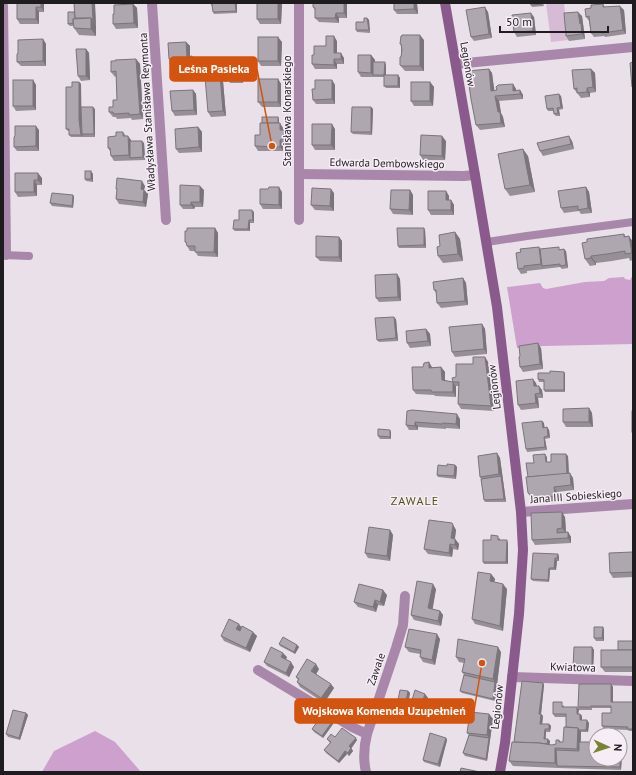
<svg xmlns="http://www.w3.org/2000/svg" width="636" height="775" font-family="'PT Sans',sans-serif">
<style>
.green{fill:#d6bad6}
.forest{fill:#cda0cd}
.lines{fill:none;stroke-linecap:round;stroke-linejoin:round}
.lane{stroke:#a987aa;stroke-width:8}
.street{stroke:#a987aa;stroke-width:10}
.secondary{stroke:#8b5a8c;stroke-width:10}
.wall{fill:#969096}
.shaded-wall{fill:#7a757a}
.building{fill:#afa7af;stroke:#7a757a}
.labels{text-anchor:middle;dominant-baseline:central;stroke-width:3;stroke-linejoin:round;paint-order:stroke}
.street-label{font-size:11px;fill:#1f1c1f;stroke:#f6edf6}
.neighbourhood-label{font-size:12px;letter-spacing:1px;fill:#4b5319;stroke:#f6edf6}
.leader{fill:none;stroke:#d4530e;stroke-width:1.5}
.callout-dot{fill:#d4530e;stroke:#f6edf6;stroke-width:1.5}
.callout{fill:#d4530e;stroke:#d4530e;stroke-width:1.5}
.callout-label{font-size:12px;text-anchor:middle;font-weight:bold;fill:#fff}
</style>
<rect width="100%" height="100%" fill="#e9e0e9"/>
<!-- green -->
<path class="green" d="M546,3H564L568,40L551,42Z"/>
<!-- forest -->
<g class="forest">
<path d="M633,275V344L543,346L517,348L507,287L540,283L543,288L546,289L585,282L604,281L609,278L624,277L625,279L630,280Z"/>
<path d="M95,731L115,742L141,772H42L54,751Z"/>
</g>
<g class="lines">
<!-- lane -->
<g class="lane">
<path d="M487,242L527,236L633,222"/>
<path d="M3,255L29,256"/>
</g>
<!-- street -->
<g class="street">
<path d="M152,3L166,220"/>
<path d="M3,6L6,255"/>
<path d="M456,64L633,47"/>
<path d="M299,174L464,176L475,175"/>
<path d="M299,220V3"/>
<path d="M521,512L633,504"/>
<path d="M258,670L352,727L367,734"/>
<path d="M512,677L633,681"/>
<path d="M366,772C363,759 364,746 367,734L396,648L403,625L405,596"/>
</g>
<!-- secondary -->
<path class="secondary" d="M445,3L475,175L497,307L521,512L523,550L519,614L505,743L500,772"/>
</g>
<!-- wall -->
<g class="wall">
<path d="M17,3H44V12H39V24H20L17,19Z"/>
<path d="M74,3H94L95,4L96,36L79,35L74,28V26H70L68,24L74,12Z"/>
<path d="M237,3V13L214,14L213,12L212,7L211,4Z"/>
<path d="M257,3H282L281,24H260L257,19Z"/>
<path d="M313,3H346L347,4V18H339V23L319,22L315,18V10L313,7Z"/>
<path d="M417,3L418,14H397L394,10Z"/>
<path d="M530,3H543L544,6L532,7Z"/>
<path d="M133,4L137,8L138,28L116,29L113,24Z"/>
<path d="M603,4L605,7L624,10L626,34L605,37L604,36L594,37L591,33L589,21L586,17L591,8Z"/>
<path d="M488,12L492,38L474,41L471,37Z"/>
<path d="M582,16L585,39L569,41L566,36Z"/>
<path d="M534,17L536,35L517,37L514,32Z"/>
<path d="M367,18L369,20L370,33L357,32L356,30L364,22Z"/>
<path d="M43,39L46,44V66H21L17,62Z"/>
<path d="M424,40V71H405L400,65L401,57V45L400,44Z"/>
<path d="M337,41V53L344,58V64H337V69H315L312,64L314,55L326,46Z"/>
<path d="M186,42L190,46V56L195,61L196,75L174,77L171,72L170,61L169,59Z"/>
<path d="M282,42L281,66H261L258,61Z"/>
<path d="M86,49L89,53L90,80L81,81L78,76Z"/>
<path d="M371,55L375,60V62L386,65V75H398L400,78V88H386L384,86V77H361L358,72Z"/>
<path d="M136,59L140,64L143,119L132,120L131,118L117,119L116,117H113L109,112L117,100L116,76L115,77L111,72Z"/>
<path d="M242,64L244,67L243,83H230L229,81L225,82L223,79Z"/>
<path d="M489,69L492,73L494,90H497L513,84L516,89V90H520L523,95V99L499,101L501,113L503,117L505,127L480,130L476,125Z"/>
<path d="M591,69L595,73L596,92L590,93V97L581,98L574,89Z"/>
<path d="M278,79L281,84V107H262L258,102Z"/>
<path d="M33,80L36,85V110L16,111L13,106Z"/>
<path d="M332,80L335,85V104H316L313,100L315,89Z"/>
<path d="M223,81L226,116L211,117L208,112Z"/>
<path d="M79,82L81,84L82,128L95,109V137H83L82,135L83,137H71L69,135V131H68L66,129L72,87Z"/>
<path d="M430,82L434,87L433,106H414L411,101Z"/>
<path d="M193,90L196,94L197,115L175,116L172,111Z"/>
<path d="M561,96L563,109L559,110L560,116H556L554,114V111H548L547,109Z"/>
<path d="M371,107L373,109L372,135L353,134L351,132Z"/>
<path d="M278,117L279,120V123L283,128V130L287,135V144H283V151H258L255,146L260,135L262,123Z"/>
<path d="M198,127L202,132V152L179,153L176,149Z"/>
<path d="M335,129V150H315L312,145Z"/>
<path d="M39,130V151H17L14,147Z"/>
<path d="M123,132L126,136L131,140V141L144,143L145,160L114,161L111,156L110,151L108,148L116,136Z"/>
<path d="M446,141L445,160H423L420,155Z"/>
<path d="M572,141L574,149L543,156L540,151Z"/>
<path d="M528,156L535,192L510,196L505,189Z"/>
<path d="M15,173L42,178V185H37V196L18,197L15,192Z"/>
<path d="M93,174V182L86,181L85,179Z"/>
<path d="M145,186L144,190L148,194L146,207L119,204L116,199L117,190L116,189Z"/>
<path d="M586,187L589,192L592,213L581,214L579,211L564,213L561,208Z"/>
<path d="M204,190L203,207H195L194,209H183L180,205Z"/>
<path d="M410,190L413,195V215L393,214L390,209Z"/>
<path d="M446,191L449,196V200H451L454,205V215H431L428,210Z"/>
<path d="M282,192V209H263L260,204Z"/>
<path d="M334,193V211L315,210L311,205Z"/>
<path d="M73,195L74,197L73,208L52,206L50,203Z"/>
<path d="M254,212V223H250V231H235L233,229L239,220Z"/>
<path d="M215,228L218,233V257L198,256L195,251H190L187,246V244L185,242L187,231Z"/>
<path d="M425,230L426,248H399L398,246Z"/>
<path d="M455,232L460,239L463,261L443,263L438,256L440,246Z"/>
<path d="M624,234L626,237L633,242V260L630,261L629,258L612,261L596,263V265L590,266L585,259L587,242Z"/>
<path d="M339,237L342,241V262L320,261L316,257Z"/>
<path d="M539,247L540,249L560,250L566,251L568,268L562,269L560,267L544,269L527,271V273L521,274L518,269L521,252Z"/>
<path d="M397,274L400,279L401,301L379,302L376,298Z"/>
<path d="M463,278L466,283L468,305L441,308L437,303L436,293L434,290Z"/>
<path d="M396,319L398,341L379,342L377,340Z"/>
<path d="M482,324L485,329L487,354L455,357L452,352Z"/>
<path d="M426,329L430,334L431,346L410,348L407,343Z"/>
<path d="M541,348L543,369L523,372L520,367Z"/>
<path d="M485,357L488,362L494,411L461,409L458,404L459,386H456L453,382L456,377L473,364Z"/>
<path d="M432,367H441L445,372V380L456,386V397L435,396L434,395L416,394L413,390Z"/>
<path d="M564,372L565,374V392H545L544,390V382H539L538,379L550,373Z"/>
<path d="M536,383L537,386L542,390L543,398H538L539,408L521,410L518,405Z"/>
<path d="M589,408L592,413L593,427H566L563,422Z"/>
<path d="M412,410L460,419V429L446,428V429L418,427V430H409L406,425Z"/>
<path d="M542,421L544,423V428L547,427L549,430L550,438L545,439L547,450L527,452L526,449Z"/>
<path d="M391,432V439H380L378,436Z"/>
<path d="M497,453L500,458L506,502H485L484,500L481,479L480,477Z"/>
<path d="M568,456L569,474L573,478L574,490L557,492L558,501L538,502L531,498L528,493V477L534,463L547,457V462H551Z"/>
<path d="M455,465L457,467L456,479L438,477L437,475L447,466Z"/>
<path d="M565,517L566,532H568L571,537V543L535,545L532,540Z"/>
<path d="M452,523L456,530L455,539L459,544L458,550L453,549L452,557L428,554L424,549Z"/>
<path d="M390,530L393,535L390,561L368,558L365,553Z"/>
<path d="M500,538V540L508,543V564H484L483,562L491,540Z"/>
<path d="M633,553V577L613,578L610,573Z"/>
<path d="M558,554L559,557V561H557L556,570H550L549,582L533,581L531,579Z"/>
<path d="M491,574L495,579L494,582L507,589L503,631L475,624L472,619Z"/>
<path d="M436,589L432,609L440,611L443,615L441,626L414,620L411,615Z"/>
<path d="M387,595L384,606L378,605L376,612L358,607L354,602Z"/>
<path d="M241,628L257,636L250,652L224,641L221,636Z"/>
<path d="M604,629V641H596L594,638Z"/>
<path d="M440,639L435,665L423,662L420,657V654L409,652L405,647Z"/>
<path d="M633,641V672H605L601,667L618,650Z"/>
<path d="M279,644L297,645L299,647L295,654L280,646Z"/>
<path d="M592,647L594,650L593,671L575,670L573,668Z"/>
<path d="M501,652L495,701L462,693L460,691L464,675L462,672L464,663L459,662L456,657Z"/>
<path d="M287,657L286,660L294,667L289,677L267,666L264,662Z"/>
<path d="M319,669L316,674L334,688L324,703L300,687L297,682L298,680L296,677Z"/>
<path d="M543,683L544,685L541,714L543,716L542,724H549L551,726L550,732H546V739L550,741L549,745H552L556,744L559,740L561,742H563L566,727V717H555L553,714L564,705V707L579,709L578,714H580L582,716V720L589,723L588,732H581V742L596,759L620,752L622,755L621,770L558,768L513,766L509,761L514,742Z"/>
<path d="M611,684L613,687V702H633V731H629L628,730L604,729L602,726L611,713V708H592V710H579L578,707Z"/>
<path d="M408,691L410,693L408,704L400,702L398,700Z"/>
<path d="M425,694L428,698L421,723L406,718L403,713Z"/>
<path d="M26,713L28,715L20,740L8,737L6,734Z"/>
<path d="M489,714L493,719L487,761L465,756L463,753L469,735L467,733Z"/>
<path d="M332,722L333,724L323,738L314,732L312,729Z"/>
<path d="M335,737L357,740L351,748L353,751L349,756L347,754L339,763L326,753L324,750L330,743L327,739Z"/>
<path d="M446,738L447,740L440,767L424,762L423,760Z"/>
</g>
<!-- shaded-wall -->
<g class="shaded-wall">
<path d="M41,3H44V12L41,7Z"/>
<path d="M92,3L95,4L96,25L93,20Z"/>
<path d="M235,3H237V13L236,11Z"/>
<path d="M278,3H282L281,24L278,19Z"/>
<path d="M344,3H346L347,4V18L344,13Z"/>
<path d="M414,3H417L418,14L414,9Z"/>
<path d="M133,4L137,8L138,28L134,23Z"/>
<path d="M620,6L624,10L626,34L623,30Z"/>
<path d="M36,7L39,12V24L36,19Z"/>
<path d="M485,7L488,12L492,38L489,34Z"/>
<path d="M578,12L582,16L585,39L582,34L580,24Z"/>
<path d="M336,13L339,18V23L335,18Z"/>
<path d="M531,13L534,17L536,35L533,31Z"/>
<path d="M91,18L96,25V36L91,29Z"/>
<path d="M367,18L369,20L370,33L369,30Z"/>
<path d="M420,35L424,40V71L420,66Z"/>
<path d="M334,36L337,41V58L334,53Z"/>
<path d="M278,37L282,42L281,66L278,61Z"/>
<path d="M43,39L46,44V66L43,61Z"/>
<path d="M186,42L190,46V61L187,57Z"/>
<path d="M86,49L89,53L90,80L86,76Z"/>
<path d="M341,53L344,58V64L341,59Z"/>
<path d="M371,55L375,60V75H373L371,73Z"/>
<path d="M192,56L195,61L196,75L193,70Z"/>
<path d="M136,59L140,64L143,119L140,114Z"/>
<path d="M334,59L337,64V69L334,65Z"/>
<path d="M385,62L386,65V77L384,75Z"/>
<path d="M242,64L244,67L243,83L242,81Z"/>
<path d="M489,69L492,73L495,95L491,91Z"/>
<path d="M591,69L595,73L596,92L593,87Z"/>
<path d="M398,75L400,78V88L398,86Z"/>
<path d="M220,76L223,81L226,116L223,111Z"/>
<path d="M278,79L281,84V107L278,102Z"/>
<path d="M33,80L36,85V110L33,106Z"/>
<path d="M332,80L335,85V104L332,99Z"/>
<path d="M79,82L81,84V122L83,137L81,135L79,120Z"/>
<path d="M430,82L434,87L433,106L430,101Z"/>
<path d="M513,84L516,89L517,95L513,91Z"/>
<path d="M587,88L590,93V97L587,92Z"/>
<path d="M193,90L196,94L197,115L194,110Z"/>
<path d="M520,90L523,95V99L520,94Z"/>
<path d="M559,94L561,96L563,109L561,107Z"/>
<path d="M495,96L499,101L501,113L503,117L505,127L501,123L498,112Z"/>
<path d="M93,107L95,109V137L94,134Z"/>
<path d="M371,107L373,109L372,135L371,132Z"/>
<path d="M557,108L559,110L560,116L558,113Z"/>
<path d="M278,117L279,120V128L277,126Z"/>
<path d="M280,123L283,128V135L280,130Z"/>
<path d="M332,124L335,129V150L331,145Z"/>
<path d="M36,126L39,130V151L36,146Z"/>
<path d="M198,127L202,132V152L199,147Z"/>
<path d="M284,130L287,135V144L284,139Z"/>
<path d="M128,136L131,140L132,158H130L129,155Z"/>
<path d="M442,136L446,141L445,160L442,156Z"/>
<path d="M569,136L572,141L574,149L571,144Z"/>
<path d="M280,140L283,144V151L280,147Z"/>
<path d="M142,141L144,143L145,160L143,157Z"/>
<path d="M523,149L528,156L535,192L530,185Z"/>
<path d="M91,171L93,174V182L91,179Z"/>
<path d="M38,173L42,178V185L38,180Z"/>
<path d="M34,180L37,185V196L34,192Z"/>
<path d="M142,181L145,186L144,190L148,194L146,207L143,202L141,189Z"/>
<path d="M200,186L204,190L203,207L200,202Z"/>
<path d="M279,187L282,192V209L279,205Z"/>
<path d="M586,187L589,192L592,213L588,208Z"/>
<path d="M331,189L334,193V211L330,206Z"/>
<path d="M410,190L413,195V215L409,210Z"/>
<path d="M446,191L449,196V205L446,200Z"/>
<path d="M73,195L74,197L73,208L72,206Z"/>
<path d="M451,200L454,205V215L451,210Z"/>
<path d="M191,202L195,207L194,209L191,205Z"/>
<path d="M252,210L254,212V223L253,220Z"/>
<path d="M249,220L250,223V231L248,229Z"/>
<path d="M215,228L218,233V257L214,252Z"/>
<path d="M424,228L425,230L426,248L424,245Z"/>
<path d="M455,232L460,239L463,261L458,254Z"/>
<path d="M629,236L633,242V255L632,253Z"/>
<path d="M339,237L342,241V262L339,257Z"/>
<path d="M539,247L542,252V266L541,264Z"/>
<path d="M564,249L566,251L568,268L566,265Z"/>
<path d="M591,256L596,263V265L591,258Z"/>
<path d="M397,274L400,279L401,301L398,297Z"/>
<path d="M463,278L466,283L468,305L465,301Z"/>
<path d="M394,317L396,319L398,341L396,338Z"/>
<path d="M482,324L485,329L487,354L484,349Z"/>
<path d="M426,329L430,334L431,346L428,341Z"/>
<path d="M538,343L541,348L543,369L540,364Z"/>
<path d="M485,357L488,362L494,411L491,406Z"/>
<path d="M429,362L432,367V372L429,368Z"/>
<path d="M441,367L445,372V385L442,380Z"/>
<path d="M564,372L565,374V392L564,390Z"/>
<path d="M533,379L536,383L537,391L534,386Z"/>
<path d="M453,382L456,386V397L453,392Z"/>
<path d="M539,386L542,390L543,398L540,393Z"/>
<path d="M535,394L538,398L539,408L536,403Z"/>
<path d="M589,408L592,413L593,427L589,422Z"/>
<path d="M457,414L460,419V429L456,424Z"/>
<path d="M542,421L544,423L545,430L543,428Z"/>
<path d="M415,422L418,427V430L415,426Z"/>
<path d="M547,427L549,430L550,438L548,436Z"/>
<path d="M390,430L391,432V439L390,437Z"/>
<path d="M544,437L545,439L547,450L545,447Z"/>
<path d="M497,453L500,458L506,502L504,499L501,476L499,474Z"/>
<path d="M545,454L547,457V465L546,462Z"/>
<path d="M566,454L568,456L569,478L567,476Z"/>
<path d="M455,465L457,467L456,479L454,476Z"/>
<path d="M570,473L573,478L574,490L571,485Z"/>
<path d="M554,487L557,492L558,501L555,496Z"/>
<path d="M562,512L565,517L566,533L562,528Z"/>
<path d="M453,525L456,530L454,543L451,538Z"/>
<path d="M390,530L393,535L390,561L387,556Z"/>
<path d="M568,532L571,537V543L568,538Z"/>
<path d="M455,539L459,544L458,550L455,545Z"/>
<path d="M507,540L508,543V564L506,562Z"/>
<path d="M450,544L453,549L452,557L449,553Z"/>
<path d="M558,554L559,557V561L557,558Z"/>
<path d="M555,558L557,561L556,570L554,568Z"/>
<path d="M549,568L550,570L549,582L548,580Z"/>
<path d="M491,574L495,579L493,586L490,581Z"/>
<path d="M433,584L436,589L432,613L428,608Z"/>
<path d="M503,584L507,589L503,631L500,626Z"/>
<path d="M383,590L387,595L384,606L380,602Z"/>
<path d="M375,600L378,605L376,612L373,607Z"/>
<path d="M440,611L443,615L441,626L438,621Z"/>
<path d="M239,624L242,628L240,634L236,629Z"/>
<path d="M603,627L604,629V641L602,638Z"/>
<path d="M253,632L257,636L250,652L246,648Z"/>
<path d="M437,634L440,639L435,665L432,660Z"/>
<path d="M297,645L299,647L295,654L294,652Z"/>
<path d="M498,647L501,652L495,701L493,699L495,682L493,679Z"/>
<path d="M592,647L594,650L593,671L592,668Z"/>
<path d="M283,653L287,657L284,662L281,657Z"/>
<path d="M291,662L294,667L289,677L286,673Z"/>
<path d="M316,664L319,669L315,676L311,671Z"/>
<path d="M543,683L544,685L541,714L543,716L542,726L540,724L539,714Z"/>
<path d="M331,684L334,688L324,703L321,698Z"/>
<path d="M611,684L613,687V704L611,702Z"/>
<path d="M408,691L410,693L408,704L406,701Z"/>
<path d="M425,694L428,698L421,723L417,718Z"/>
<path d="M577,707L579,709L578,716L577,714Z"/>
<path d="M26,713L28,715L20,740L19,738Z"/>
<path d="M489,714L493,719L487,761L486,759L489,738L487,735Z"/>
<path d="M580,714L582,716V722L580,720Z"/>
<path d="M587,720L589,723L588,732L586,730Z"/>
<path d="M332,722L333,724L323,738L322,736Z"/>
<path d="M549,724L551,726L550,732L549,729Z"/>
<path d="M578,728L581,732L580,753L577,749Z"/>
<path d="M545,729L546,732L545,741L544,739Z"/>
<path d="M356,738L357,740L351,749L349,746Z"/>
<path d="M446,738L447,740L440,767L438,764Z"/>
<path d="M548,739L550,741L549,749L547,746Z"/>
<path d="M351,748L353,751L349,756L348,753Z"/>
<path d="M555,748L558,753L557,766L555,763Z"/>
<path d="M345,751L347,754L339,763L338,761Z"/>
<path d="M620,752L622,755L621,770L620,767Z"/>
</g>
<!-- building -->
<g class="building">
<path d="M17,3H41V7H36V19H17Z"/>
<path d="M74,3H92L93,20L91,18H75Z"/>
<path d="M210,3H235L236,11L213,12L212,4H211Z"/>
<rect x="257" y="3" width="21" height="16"/>
<path d="M313,3H344V13H336L335,18H315V8L313,7Z"/>
<path d="M394,3H414V9L394,10Z"/>
<path d="M530,3H542V4L531,5Z"/>
<path d="M133,4L134,23L113,24V14H114V5Z"/>
<path d="M603,4V7L620,6L623,30L602,33L601,32L591,33L589,16L586,17L585,9L591,8V5Z"/>
<path d="M485,7L489,34L471,37L466,10Z"/>
<path d="M68,12H74L75,18L73,19V23L68,24Z"/>
<path d="M578,12L580,24L581,23L582,34L566,36L564,13Z"/>
<path d="M531,13L533,31L514,32L512,15Z"/>
<path d="M91,18V29L74,28L73,19Z"/>
<path d="M364,18H367L369,30H356V22H364Z"/>
<path d="M402,35H420V66H401L400,65V57H401L402,50L401,44H400L401,36H402Z"/>
<path d="M326,36H334V53H341V59H334V65L312,64V55H314V46H326Z"/>
<rect x="258" y="37" width="20" height="24"/>
<path d="M43,39V61L17,62V54L18,53V40Z"/>
<path d="M186,42L187,57L192,56L193,70L171,72L170,59H169L168,43Z"/>
<path d="M76,49H86V76H78Z"/>
<path d="M358,55H371V73L358,72Z"/>
<path d="M136,59L140,114L129,115V113L114,114L113,112H109V107H113V100H117L116,71L111,72V61H115V60Z"/>
<path d="M373,62H385L384,75H373Z"/>
<path d="M633,62V87H632L630,63Z"/>
<path d="M489,69L491,91L497,90L496,87L498,85L513,84V91L520,90V94L495,96L498,112H500L501,123L476,125L471,99L467,71Z"/>
<path d="M591,69L593,87L587,88V92L577,93V88L574,89L572,70Z"/>
<rect x="384" y="75" width="14" height="11"/>
<path d="M220,76L223,111L208,112L205,77Z"/>
<rect x="258" y="79" width="20" height="23"/>
<rect x="13" y="80" width="20" height="26"/>
<path d="M315,80H332V99L313,100L312,89H315Z"/>
<path d="M72,82H79V120L81,135H69V129H66V87H72Z"/>
<rect x="411" y="82" width="19" height="19"/>
<path d="M193,90L194,110L172,111L170,91Z"/>
<path d="M559,94L561,107L557,108L558,113L554,114L553,108L547,109L545,96Z"/>
<path d="M81,107H93L94,134H82Z"/>
<path d="M352,107H371V132H351Z"/>
<rect x="262" y="117" width="16" height="6"/>
<path d="M260,123H280V130H284V139L280,140V147L255,146V135H260Z"/>
<path d="M312,124H332L331,145H312Z"/>
<path d="M15,126H36V146L14,147V137L15,136Z"/>
<path d="M198,127L199,147L176,149L175,129Z"/>
<path d="M116,132H123V136H128L129,155L111,156L110,148H108V137L116,136Z"/>
<path d="M421,135L442,136V156L420,155Z"/>
<path d="M569,136L571,144L540,151L537,143Z"/>
<path d="M130,141H142L143,157L130,158Z"/>
<path d="M523,149L530,185L505,189L498,154Z"/>
<rect x="85" y="171" width="6" height="8"/>
<path d="M15,173H38V180H34V192H15Z"/>
<path d="M117,178L142,181L141,189L144,190L143,202L116,199L117,189H116Z"/>
<path d="M180,185L200,186V202H191V205H180Z"/>
<path d="M269,187H279V205L260,204V189H268Z"/>
<path d="M586,187L588,208L578,210V206L561,208L558,191Z"/>
<path d="M312,188L331,189L330,206L311,205Z"/>
<path d="M391,190H410L409,210L390,209Z"/>
<path d="M428,191H446V200H451V210H428Z"/>
<path d="M52,193L73,195L72,206L50,203Z"/>
<path d="M239,210H252L253,220H249L248,229H233L234,220H239Z"/>
<path d="M187,228H215L214,252H195V246H187L186,242H185V231H187Z"/>
<path d="M397,228H424V245L398,246Z"/>
<path d="M455,232L458,254L438,256L437,247L440,246L439,235Z"/>
<path d="M624,234V237L629,236L632,253L625,254V251L607,254L591,256V258L585,259L582,243L587,242V239Z"/>
<path d="M316,236L339,237V257H316Z"/>
<path d="M539,247L541,264L524,266V268L518,269L516,253L521,252L520,249Z"/>
<path d="M559,247V250L564,249L566,265L560,266V264L542,266L540,249Z"/>
<path d="M397,274L398,297L376,298L375,275Z"/>
<path d="M463,278L465,301L437,303L436,290H434L433,282Z"/>
<path d="M394,317L396,338L377,340L375,318Z"/>
<path d="M482,324L484,349L452,352L449,327Z"/>
<path d="M426,329L428,341L407,343L406,331Z"/>
<path d="M538,343L540,364L520,367L519,357L520,356L519,346Z"/>
<path d="M473,357H485L491,406L458,404L459,382H453L452,378L456,377V364H473Z"/>
<path d="M429,362V368L441,367L442,380L453,382V392H432L431,390H413L412,367H423L424,363Z"/>
<path d="M550,371L564,372V390H544V380L538,379V373H550Z"/>
<path d="M533,379L534,386H539L540,393L535,394L536,403L518,405L516,381Z"/>
<path d="M589,408V422H563V409Z"/>
<path d="M412,410L457,414L456,424L443,423L442,424L415,422V426L406,425L407,411Z"/>
<rect x="632" y="411" width="1" height="21"/>
<path d="M542,421L543,428L547,427L548,436L544,437L545,447L526,449L522,423Z"/>
<path d="M378,429L390,430V437L378,436Z"/>
<path d="M497,453L499,474L480,477L478,456Z"/>
<path d="M545,454L546,462H551V454H566L567,474L528,477L526,463H534L533,455Z"/>
<path d="M447,464L455,465L454,476L437,475L438,465L447,466Z"/>
<path d="M570,473L571,485L554,487L555,496L535,498L528,493L526,477Z"/>
<path d="M501,476L504,499L484,500L481,479Z"/>
<path d="M562,512V528L557,529V533L568,532V538L532,540L531,513Z"/>
<path d="M429,520L452,523L453,525L451,538L455,539V545L450,544L449,553L424,549Z"/>
<path d="M369,527L390,530L387,556L365,553Z"/>
<path d="M491,535L498,536V540H507L506,562H483V540H491Z"/>
<path d="M633,552V572L610,573L609,553Z"/>
<path d="M533,553L558,554L557,558H555L554,568H549L548,580L531,579Z"/>
<path d="M478,572L491,574L490,581L503,584L500,626L472,619Z"/>
<path d="M417,581L433,584L428,608L440,611L438,621L411,615Z"/>
<path d="M359,584L383,590L380,602L375,600L373,607L354,602Z"/>
<path d="M229,619L239,624L236,629L240,631L242,626L253,632L246,648L221,636Z"/>
<path d="M594,627H603L602,638H594Z"/>
<path d="M409,629L437,634L432,660L420,657L421,650L405,647Z"/>
<path d="M283,637L297,645L294,652L279,644Z"/>
<path d="M458,639L498,647L493,679L462,672L465,659L456,657Z"/>
<rect x="618" y="641" width="15" height="9"/>
<path d="M271,647L283,653L281,657L291,662L286,673L264,662Z"/>
<path d="M574,647H592V668H573Z"/>
<rect x="601" y="650" width="32" height="17"/>
<path d="M307,659L316,664L311,671L331,684L321,698L297,682L299,679L296,677Z"/>
<path d="M464,675L495,682L493,699L460,691Z"/>
<path d="M522,681L543,683L539,714H541L540,724H549V729H545L544,739H548L547,744L539,743L514,742Z"/>
<path d="M579,684H611V702H633V729H627L628,727L602,726V713H611V706H591V707H578Z"/>
<path d="M400,690L408,691L406,701L398,700Z"/>
<path d="M415,690L425,694L417,718L403,713L406,705L410,707Z"/>
<path d="M553,702H562V707H577V714H580V720H587L586,730H579L578,728L566,727V714H553Z"/>
<path d="M13,710L26,713L19,738L6,734Z"/>
<path d="M470,712L489,714L487,735L467,733Z"/>
<path d="M322,715L332,722L322,736L312,729Z"/>
<path d="M564,727L578,728L577,749L555,748V763L509,761L512,742L539,743L552,745L556,744V740H559V742H563Z"/>
<path d="M342,728L356,738L349,746L351,748L348,753L345,751L338,761L324,750L331,742L327,739L331,734L335,737Z"/>
<path d="M430,733L446,738L438,764L423,760Z"/>
<path d="M469,735L489,738L486,759L463,753Z"/>
<path d="M579,742H596V759H620V752V767L557,766L556,750L579,751Z"/>
<path d="M461,768L480,772H460Z"/>
</g>
<g class="labels">
<!-- street labels -->
<g class="street-label">
<text transform="translate(468 64) rotate(80)">Legionów</text>
<text transform="translate(287 111) rotate(-90)">Stanisława Konarskiego</text>
<text transform="translate(147 112) rotate(-93)">Władysława Stanisława Reymonta</text>
<text transform="translate(387 163) rotate(1)">Edwarda Dembowskiego</text>
<text transform="translate(494 387) rotate(-97)">Legionów</text>
<text transform="translate(576 496) rotate(-4)">Jana III Sobieskiego</text>
<text transform="translate(573 667) rotate(2)">Kwiatowa</text>
<text transform="translate(376 669) rotate(-71)">Zawale</text>
<text transform="translate(497 707) rotate(-84)">Legionów</text>
</g>
<!-- neighbourhood labels -->
<g class="neighbourhood-label">
<text x="415" y="500">ZAWALE</text>
</g>
</g>
<!-- callouts -->
<path class="leader" d="M272 146L257 69M482 663L474 711"/>
<g class="callout-dot">
<circle cx="272" cy="146" r="4"/>
<circle cx="482" cy="663" r="4"/>
</g>
<g class="callout">
<rect x="170" y="57" width="87" height="24" rx="4"/>
<rect x="295" y="699" width="179" height="24" rx="4"/>
</g>
<g class="callout-label">
<text x="214" y="73">Leśna Pasieka</text>
<text x="384" y="715">Wojskowa Komenda Uzupełnień</text>
</g>
<!-- border -->
<rect width="636" height="775" fill="none" stroke="#1f1c1f" stroke-width="8"/>
<!-- north arrow -->
<g transform="translate(608 747) rotate(93)"><circle r="19" fill="#f6edf6" stroke="#a099a0"/>
<path d="M0-3L7 15L0 10L-7 15Z" fill="#798431"/>
<text y="-6" font-size="11" font-weight="bold" text-anchor="middle" fill="#1f1c1f">N</text>
</g>
<!-- scale -->
<path d="M500 26v6h108v-6" fill="none" stroke="#1f1c1f" stroke-width="2"/>
<text x="506" y="26" font-size="12" fill="#1f1c1f" stroke="#f6edf6" stroke-width="3" paint-order="stroke">50 m</text>
</svg>
